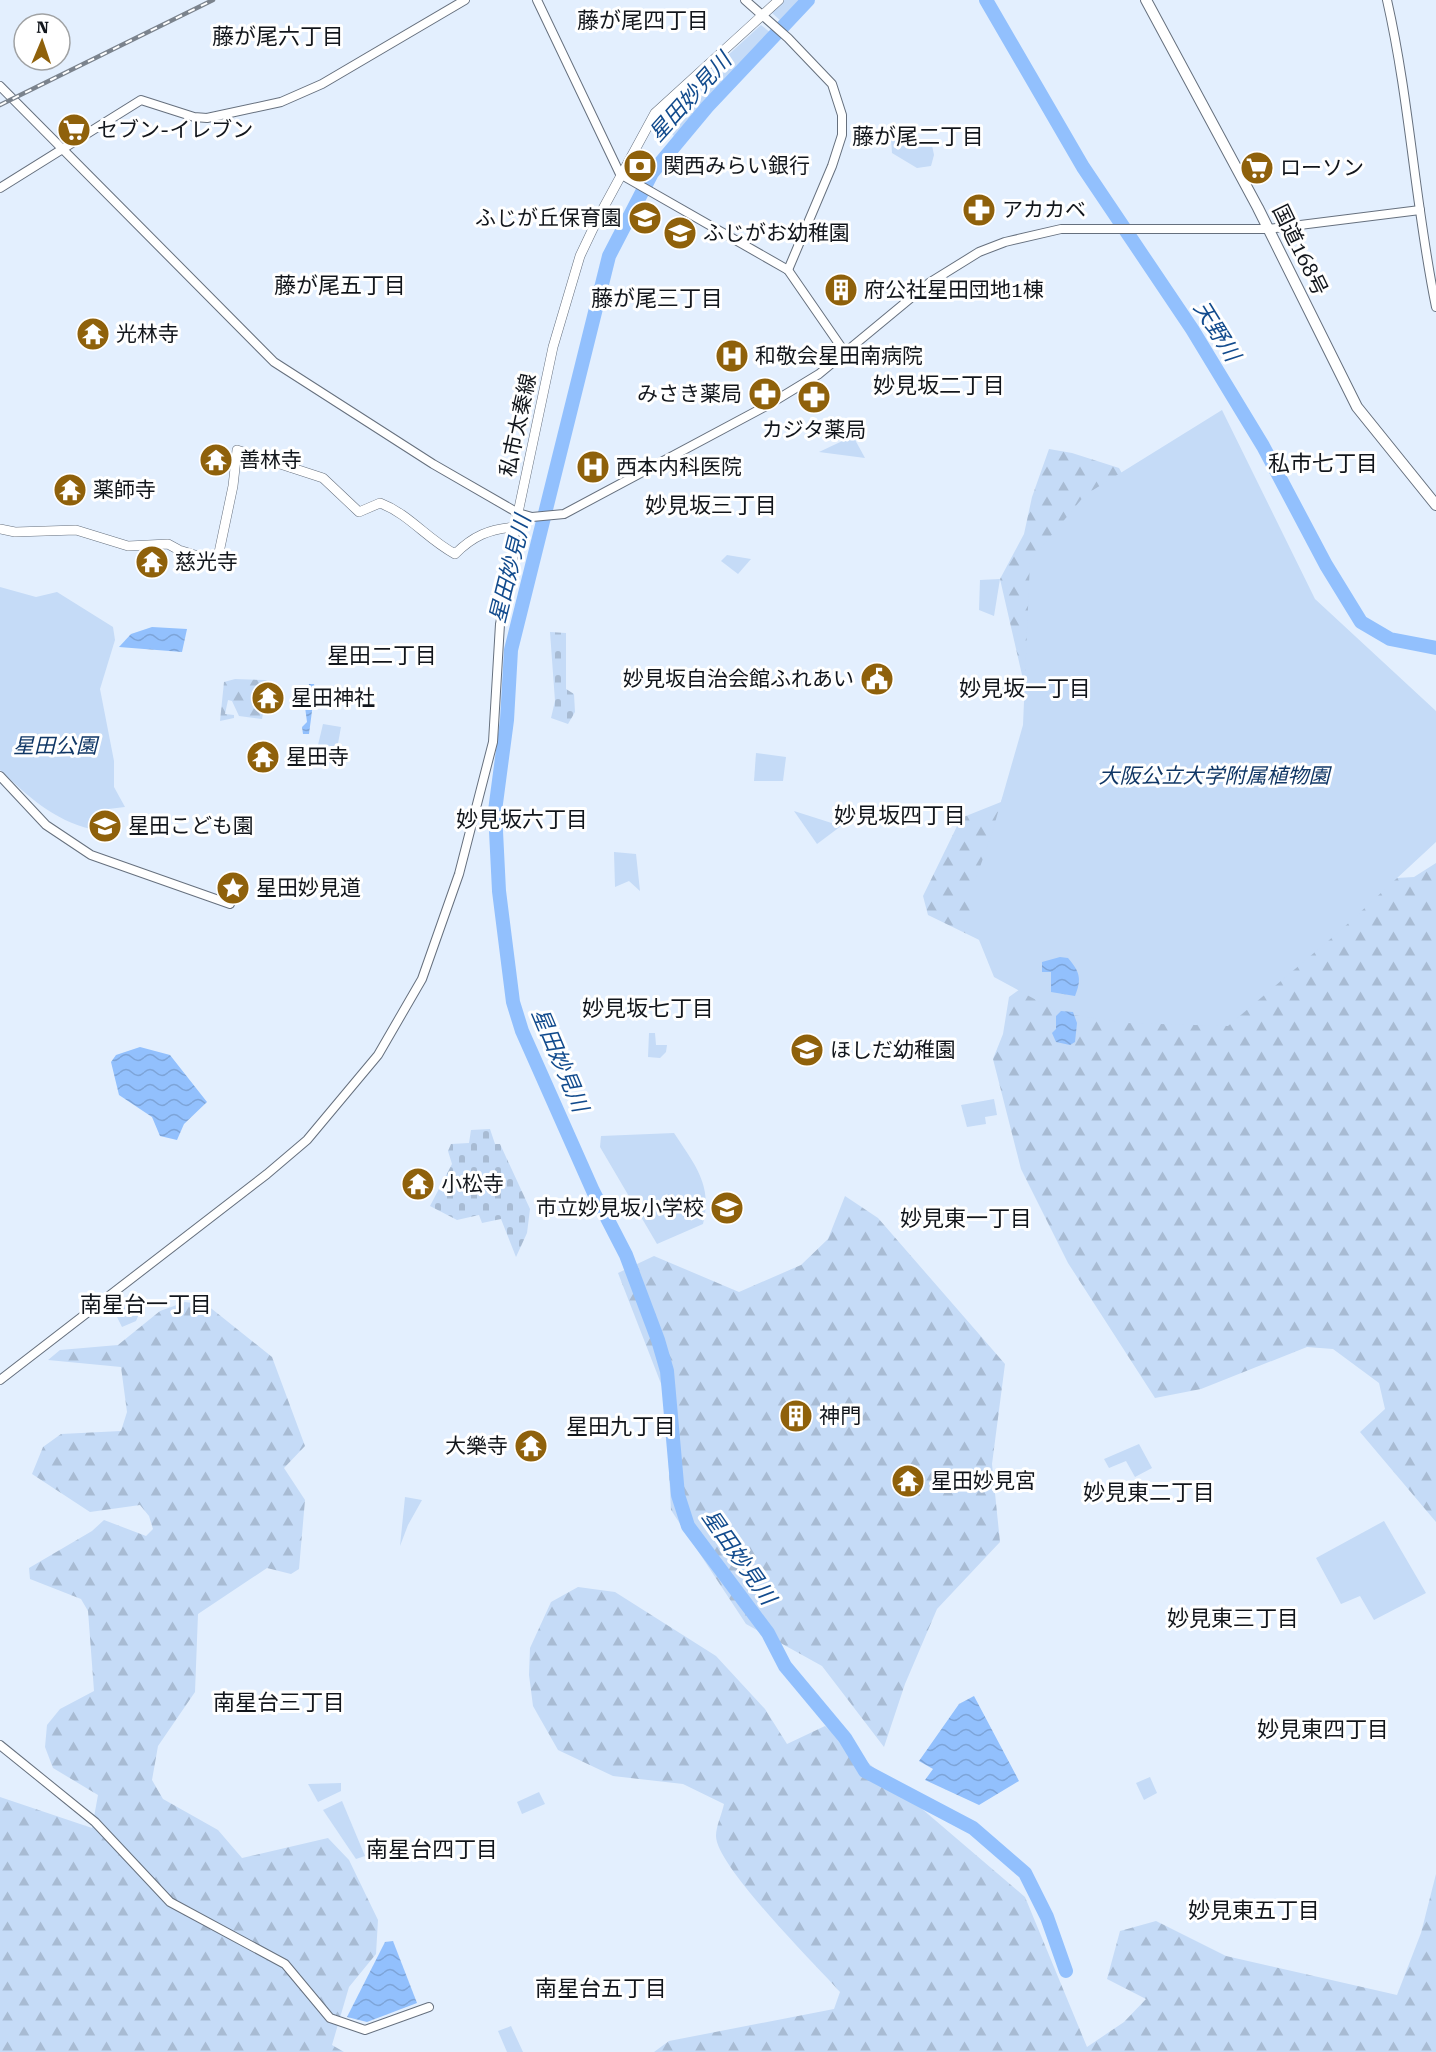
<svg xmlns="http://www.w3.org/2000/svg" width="1436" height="2052" font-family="'Roboto Serif','Noto Sans JP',serif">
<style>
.forest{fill:url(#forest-firs)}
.cemetery{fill:url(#cemetery-stones)}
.park{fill:#c5dbf7}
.water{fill:url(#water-waves)}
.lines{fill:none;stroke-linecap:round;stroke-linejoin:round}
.river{stroke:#92c0fd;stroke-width:14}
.tertiary-casing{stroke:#66707e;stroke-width:10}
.secondary-casing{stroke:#66707e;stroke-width:10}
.trunk-casing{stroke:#66707e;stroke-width:12}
.tertiary{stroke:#fff;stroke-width:8}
.secondary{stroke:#fff;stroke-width:9}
.trunk{stroke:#fff;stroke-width:10}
.rail-casing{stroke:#7b838d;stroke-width:4.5}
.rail{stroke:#fff;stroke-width:2;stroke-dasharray:7;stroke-linecap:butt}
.labels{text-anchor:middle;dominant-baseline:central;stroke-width:6;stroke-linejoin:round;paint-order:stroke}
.poi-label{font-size:21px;fill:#12161c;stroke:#fff;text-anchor:start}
.street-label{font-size:21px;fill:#12161c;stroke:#fff}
.park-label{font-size:21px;font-style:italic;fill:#103766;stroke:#fff}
.neighbourhood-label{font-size:22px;fill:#12161c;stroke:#fff}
.water-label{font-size:22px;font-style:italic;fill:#124b8d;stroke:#fff}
</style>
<defs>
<pattern id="forest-firs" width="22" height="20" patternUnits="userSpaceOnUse" patternTransform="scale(1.5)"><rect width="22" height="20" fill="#c5dbf7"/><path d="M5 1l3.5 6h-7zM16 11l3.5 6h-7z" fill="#a8bbd3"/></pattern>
<pattern id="cemetery-stones" width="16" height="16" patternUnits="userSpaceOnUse" patternTransform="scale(1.5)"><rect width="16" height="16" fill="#c5dbf7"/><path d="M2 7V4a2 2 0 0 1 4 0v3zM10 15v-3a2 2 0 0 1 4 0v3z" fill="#a8bbd3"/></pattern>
<pattern id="water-waves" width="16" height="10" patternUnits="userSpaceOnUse" patternTransform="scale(1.5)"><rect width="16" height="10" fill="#92c0fd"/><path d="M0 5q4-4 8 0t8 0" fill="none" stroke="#7da4d8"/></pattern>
</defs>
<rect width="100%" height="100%" fill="#e3effe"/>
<!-- forest -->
<g class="forest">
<path d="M1049,449L1072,453L1119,468L1344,881L1414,877L1436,863V1522L1360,1432L1385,1409L1379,1383L1333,1349L1307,1347L1201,1389L1155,1398L1068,1263L1021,1169L993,1059L1003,1034L1009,997L1030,982L1008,954L928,915L923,896L961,818L1001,802L1030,726L1025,688L1000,579L1024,534L1032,497Z"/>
<path d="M235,679L265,680L280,686L284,695L281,699L264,689L254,696L256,701L269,696L265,703L262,719L239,716L232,701L228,700L225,714L234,715V718L220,721L224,682Z"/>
<path d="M845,1196L878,1218L1005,1364L992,1464L1000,1542L937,1609L905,1684L884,1747L822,1666L746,1624L671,1510L665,1394L618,1273L654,1256L739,1292L801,1265L828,1239Z"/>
<path d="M185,1302L207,1305L272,1357L305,1446L284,1468L305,1500L299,1569L291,1574L267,1568L198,1614L195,1692L158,1746L152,1780L163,1799L218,1830L242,1858L328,1838L349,1860L378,1920L376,1954L349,1987L332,2045L344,2052H0V1797L92,1828L98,1795L53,1768L45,1747L47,1725L60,1709L94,1691L88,1611L81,1599L30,1579L29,1568L92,1531L104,1520L146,1536L153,1529L149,1516L140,1505L90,1512L32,1474L43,1447L61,1434L121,1431L127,1412L121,1367L48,1360L60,1350L118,1345L160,1311Z"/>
<path d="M578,1587L615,1592L716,1656L765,1709L787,1744L825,1726L1025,1897L1087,2047L1124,2022L1146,1999L1107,1979L1120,1931L1156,1921L1226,1956L1397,1995L1421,1933L1436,1874V2052H654L669,2041L834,2009L840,1992C816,1965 716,1866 716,1836C716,1826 722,1814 724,1804L683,1784L613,1776L558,1750L533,1706L529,1675L530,1648L551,1602Z"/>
</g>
<!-- cemetery -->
<g class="cemetery">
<path d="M550,632L566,633V689L574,694L575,712L568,724L551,718L555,701Z"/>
<path d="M490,1129L495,1144H500L530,1209L527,1233L516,1257L501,1219L482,1223L479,1215L457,1220L430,1206L452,1164L448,1151L451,1144L469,1143L471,1130Z"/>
</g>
<!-- park -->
<g class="park">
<path d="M784,0H803L782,22L772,13Z"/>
<path d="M761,25L772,34L674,136L658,119Z"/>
<path d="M891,138L931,140L934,155L931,166L917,168L892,153Z"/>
<path d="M1222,410L1315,599L1436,711V842L1341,930L1228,1026L1127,1023L1060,1013L994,977L975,930V881L992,833L1023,725L1030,561L1085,495Z"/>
<path d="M853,436L865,458L819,452Z"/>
<path d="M727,555L751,559L738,574L721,561Z"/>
<path d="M1000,579L994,616L979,610L980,580Z"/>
<path d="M0,587L36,597L57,592L113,627L115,640L100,689L114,761V787L125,807L100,810L91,829C53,820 28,796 0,770Z"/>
<path d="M323,724L341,727L337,749L318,745Z"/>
<path d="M756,753L786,757L783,781H754Z"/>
<path d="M794,811L841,826L817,844Z"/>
<path d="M614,852L636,854L640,891L629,881L615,887Z"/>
<path d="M649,1033H655L656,1045H667L666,1052L660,1058L648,1057Z"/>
<path d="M994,1099L997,1115L985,1117L986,1124L967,1127L961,1105Z"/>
<path d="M674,1133C695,1165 713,1185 703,1224L657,1244L600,1147L601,1136Z"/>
<path d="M134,1294L142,1307L136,1321L122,1327L117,1317L123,1307L121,1301Z"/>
<path d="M1139,1444L1152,1468L1135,1477L1126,1461L1109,1468L1104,1459Z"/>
<path d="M405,1497L422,1500L408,1525L400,1546Z"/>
<path d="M1384,1521L1426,1593L1374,1620L1360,1596L1341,1604L1316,1558Z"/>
<path d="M1150,1777L1157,1793L1144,1800L1136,1783Z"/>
<path d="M341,1783V1791L318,1802L308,1784Z"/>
<path d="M539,1792L545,1804L522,1814L517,1802Z"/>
<path d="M342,1801L365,1856L356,1859L323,1810Z"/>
<path d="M511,2026L523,2052H507L498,2031Z"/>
</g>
<!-- water -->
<g class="water">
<path d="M152,627L187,629L182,652L119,647L131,634Z"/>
<path d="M309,684H314L315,688L309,734H303L302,727L307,722L305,707Z"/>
<path d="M1060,957L1068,958C1080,972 1082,979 1075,996L1051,992V972H1042V962Z"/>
<path d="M1061,1011L1073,1012L1077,1023L1075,1042L1070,1045L1056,1042L1052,1033L1056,1029V1016Z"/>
<path d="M140,1047L170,1055L207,1102L184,1124L177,1140L160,1136L152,1117L119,1095L111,1062L116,1055Z"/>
<path d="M974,1696L1019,1781L979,1805L925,1780L933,1769L919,1761L959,1704Z"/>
<path d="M393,1941L417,2003L367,2022L347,2017L385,1942Z"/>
</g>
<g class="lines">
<!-- river -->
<g class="river">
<path d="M808,0L707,107L652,173L609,256L511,650L507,720L495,811L499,891L513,1002L522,1031L593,1191L626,1255L658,1340L667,1371L678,1495L688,1526L768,1633L785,1666L845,1738L865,1771L973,1828L1025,1873L1047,1917L1066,1971"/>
<path d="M986,0L1083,167L1192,329L1263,446L1326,565L1361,622L1390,639L1436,648"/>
</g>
<!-- tertiary casing -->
<g class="tertiary-casing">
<g id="tertiary">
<path d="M537,0L620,174L788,270L846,354"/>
<path d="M745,0L788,38L832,84L842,115V135L832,166L788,270"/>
<path d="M1387,0C1410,101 1415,206 1436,307"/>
<path d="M0,86L274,362L433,464L518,513L532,517L564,514L768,405L819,374L929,283L979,252L1005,242L1061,229H1268L1420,210"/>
<path d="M0,188L141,100L194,117L207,118L281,102L322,84L465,0"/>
<path d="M0,776L46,825L91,855L230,904"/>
<path d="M0,1380L267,1174L307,1140L378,1055L422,979L459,874L493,742L500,624L513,564L515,527"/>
<path d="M0,1745L95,1822L170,1902L285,1964L330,2018L365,2030L429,2007"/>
</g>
</g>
<!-- secondary casing -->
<g class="secondary-casing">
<path id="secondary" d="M0,529L15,532L76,530L128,546L168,544L179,550L217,562L233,486L237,450L323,478L359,512L380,503C409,514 427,539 455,554C473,536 489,529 515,527L553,347L580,256L599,216L655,113L779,0"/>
</g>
<!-- trunk casing -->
<g class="trunk-casing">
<path id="trunk" d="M1146,0L1258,208L1357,407L1436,505"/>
</g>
<!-- tertiary -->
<use href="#tertiary" class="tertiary"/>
<!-- secondary -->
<use href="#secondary" class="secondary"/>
<!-- trunk -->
<use href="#trunk" class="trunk"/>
<!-- rail casing -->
<g class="rail-casing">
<path id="rail" d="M0,105L213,0"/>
</g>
<!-- rail -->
<use href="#rail" class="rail"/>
</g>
<!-- icons -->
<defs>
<g id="supermarket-disc" transform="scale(1.725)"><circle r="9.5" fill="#8f610b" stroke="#fff"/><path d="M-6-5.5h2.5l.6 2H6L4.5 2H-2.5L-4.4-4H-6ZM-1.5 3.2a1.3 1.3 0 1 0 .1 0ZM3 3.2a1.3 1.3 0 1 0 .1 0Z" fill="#fff"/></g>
<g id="bank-disc" transform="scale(1.725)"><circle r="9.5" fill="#8f610b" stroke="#fff"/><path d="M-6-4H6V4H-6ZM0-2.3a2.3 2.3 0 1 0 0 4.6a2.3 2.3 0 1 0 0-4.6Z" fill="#fff"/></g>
<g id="pharmacy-disc" transform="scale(1.725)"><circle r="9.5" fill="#8f610b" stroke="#fff"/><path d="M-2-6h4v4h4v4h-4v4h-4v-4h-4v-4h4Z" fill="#fff"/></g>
<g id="school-disc" transform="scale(1.725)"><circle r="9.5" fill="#8f610b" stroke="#fff"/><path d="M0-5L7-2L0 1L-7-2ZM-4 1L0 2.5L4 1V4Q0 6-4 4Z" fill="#fff"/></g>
<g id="building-disc" transform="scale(1.725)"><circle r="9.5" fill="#8f610b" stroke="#fff"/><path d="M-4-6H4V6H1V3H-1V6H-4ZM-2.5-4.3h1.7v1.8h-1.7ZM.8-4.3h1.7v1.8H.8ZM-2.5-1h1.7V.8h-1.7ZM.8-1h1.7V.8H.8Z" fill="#fff"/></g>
<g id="temple-disc" transform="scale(1.725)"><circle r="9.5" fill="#8f610b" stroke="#fff"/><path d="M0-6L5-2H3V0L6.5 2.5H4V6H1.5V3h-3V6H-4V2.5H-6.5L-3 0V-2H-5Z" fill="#fff"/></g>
<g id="hospital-disc" transform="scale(1.725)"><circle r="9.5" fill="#8f610b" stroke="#fff"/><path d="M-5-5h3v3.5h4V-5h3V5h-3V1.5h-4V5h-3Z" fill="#fff"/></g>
<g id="civic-disc" transform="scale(1.725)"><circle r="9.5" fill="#8f610b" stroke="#fff"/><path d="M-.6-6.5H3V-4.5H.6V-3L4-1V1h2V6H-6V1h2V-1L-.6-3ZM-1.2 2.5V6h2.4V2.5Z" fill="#fff"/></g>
<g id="sight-disc" transform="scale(1.725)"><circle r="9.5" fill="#8f610b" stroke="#fff"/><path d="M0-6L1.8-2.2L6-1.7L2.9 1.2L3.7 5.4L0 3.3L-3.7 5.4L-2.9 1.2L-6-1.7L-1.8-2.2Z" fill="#fff"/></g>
</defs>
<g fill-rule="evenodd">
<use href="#supermarket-disc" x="74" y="130"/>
<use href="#bank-disc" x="640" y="166"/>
<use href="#supermarket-disc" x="1257" y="168"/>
<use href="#pharmacy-disc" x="979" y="210"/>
<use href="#school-disc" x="645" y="218"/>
<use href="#school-disc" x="680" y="233"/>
<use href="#building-disc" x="841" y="290"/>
<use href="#temple-disc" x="93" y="334"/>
<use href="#hospital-disc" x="732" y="356"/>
<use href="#pharmacy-disc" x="765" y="394"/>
<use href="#pharmacy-disc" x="814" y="397"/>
<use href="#temple-disc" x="216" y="460"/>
<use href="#hospital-disc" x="593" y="467"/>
<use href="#temple-disc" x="70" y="490"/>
<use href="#temple-disc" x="152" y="562"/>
<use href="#civic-disc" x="877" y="679"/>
<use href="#temple-disc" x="268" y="698"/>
<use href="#temple-disc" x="263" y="757"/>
<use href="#school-disc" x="105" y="826"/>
<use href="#sight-disc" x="233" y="888"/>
<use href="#school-disc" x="807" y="1050"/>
<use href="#temple-disc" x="418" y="1184"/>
<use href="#school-disc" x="727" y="1208"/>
<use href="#building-disc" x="796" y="1416"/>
<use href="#temple-disc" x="531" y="1446"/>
<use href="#temple-disc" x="908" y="1481"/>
</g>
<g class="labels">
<!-- poi labels -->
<g class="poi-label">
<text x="97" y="130">セブン-イレブン</text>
<text x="663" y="166">関西みらい銀行</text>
<text x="1280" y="168">ローソン</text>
<text x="1002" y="210">アカカベ</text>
<text x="622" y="218" text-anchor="end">ふじが丘保育園</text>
<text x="703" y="233">ふじがお幼稚園</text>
<text x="864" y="290">府公社星田団地1棟</text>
<text x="116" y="334">光林寺</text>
<text x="755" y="356">和敬会星田南病院</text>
<text x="742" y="394" text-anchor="end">みさき薬局</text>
<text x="814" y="430" text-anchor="middle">カジタ薬局</text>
<text x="239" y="460">善林寺</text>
<text x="616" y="467">西本内科医院</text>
<text x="93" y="490">薬師寺</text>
<text x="175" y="562">慈光寺</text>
<text x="854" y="679" text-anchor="end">妙見坂自治会館ふれあい</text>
<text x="291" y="698">星田神社</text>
<text x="286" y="757">星田寺</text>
<text x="128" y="826">星田こども園</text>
<text x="256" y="888">星田妙見道</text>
<text x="830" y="1050">ほしだ幼稚園</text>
<text x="441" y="1184">小松寺</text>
<text x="704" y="1208" text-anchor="end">市立妙見坂小学校</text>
<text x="819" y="1416">神門</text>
<text x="508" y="1446" text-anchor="end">大樂寺</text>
<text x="931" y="1481">星田妙見宮</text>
</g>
<!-- street labels -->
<g class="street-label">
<text transform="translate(1300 250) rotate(64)">国道168号</text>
<text transform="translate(518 425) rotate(-78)">私市太秦線</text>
</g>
<!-- park labels -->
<g class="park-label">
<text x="55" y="746">星田公園</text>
<text x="1214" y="776">大阪公立大学附属植物園</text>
</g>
<!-- neighbourhood labels -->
<g class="neighbourhood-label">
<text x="643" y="20">藤が尾四丁目</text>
<text x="278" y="36">藤が尾六丁目</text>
<text x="918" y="136">藤が尾二丁目</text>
<text x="340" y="285">藤が尾五丁目</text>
<text x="657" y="298">藤が尾三丁目</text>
<text x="939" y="385">妙見坂二丁目</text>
<text x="1323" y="463">私市七丁目</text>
<text x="711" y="505">妙見坂三丁目</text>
<text x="382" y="655">星田二丁目</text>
<text x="1025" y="688">妙見坂一丁目</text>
<text x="900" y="815">妙見坂四丁目</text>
<text x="522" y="819">妙見坂六丁目</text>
<text x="648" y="1008">妙見坂七丁目</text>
<text x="966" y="1218">妙見東一丁目</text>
<text x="146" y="1304">南星台一丁目</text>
<text x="621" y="1426">星田九丁目</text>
<text x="1149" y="1492">妙見東二丁目</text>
<text x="1233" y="1618">妙見東三丁目</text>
<text x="279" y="1702">南星台三丁目</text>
<text x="1323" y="1729">妙見東四丁目</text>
<text x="432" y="1849">南星台四丁目</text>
<text x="1254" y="1910">妙見東五丁目</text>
<text x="601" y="1988">南星台五丁目</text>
</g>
<!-- water labels -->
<g class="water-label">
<text transform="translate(690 97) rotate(-48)">星田妙見川</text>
<text transform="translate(1217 331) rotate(58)">天野川</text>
<text transform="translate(510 569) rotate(-76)">星田妙見川</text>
<text transform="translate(560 1060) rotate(67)">星田妙見川</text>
<text transform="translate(739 1557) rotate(55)">星田妙見川</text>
</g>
</g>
<!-- north arrow -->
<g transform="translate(42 42) rotate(2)"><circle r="28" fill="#ffffff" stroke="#a0a2a4" stroke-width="1.5"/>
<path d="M0-4.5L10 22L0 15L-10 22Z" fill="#8f610b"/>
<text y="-9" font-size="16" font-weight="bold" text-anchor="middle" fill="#12161c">N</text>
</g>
</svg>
